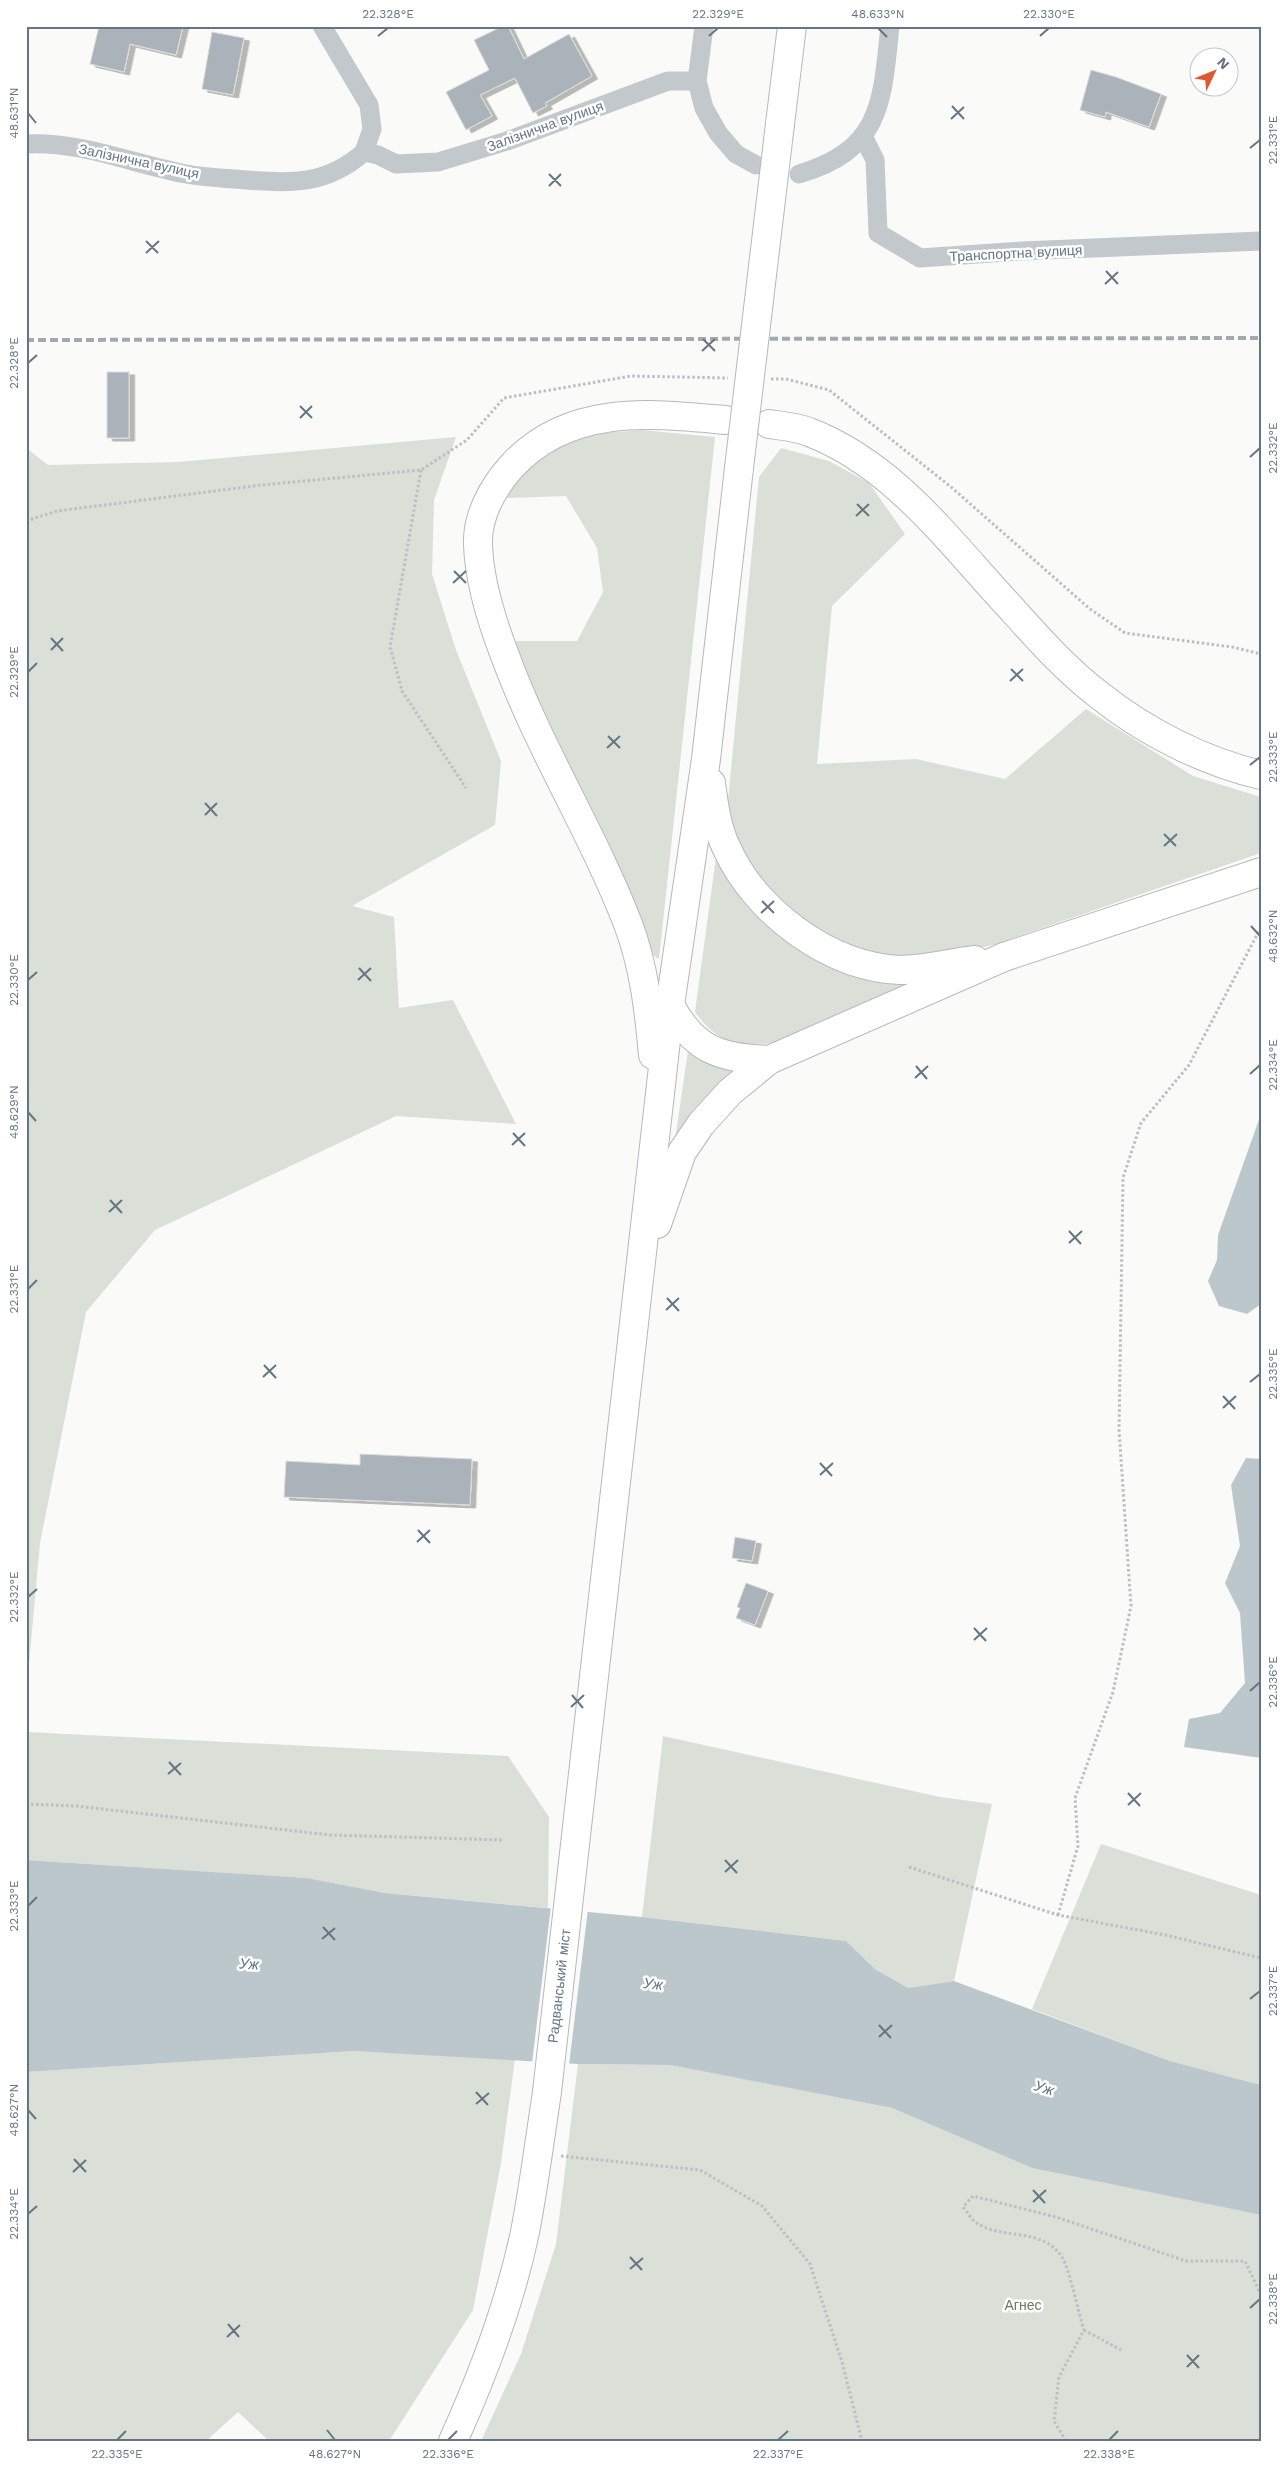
<svg xmlns="http://www.w3.org/2000/svg" width="1287" height="2467" font-family="'Work Sans',sans-serif">
<style>
.green{fill:#dadfd7}
.water{fill:#bbc7cb}
.pier{fill:#fafaf8}
.building{fill:#aab3b9;stroke:#dcdcda;filter:url(#shadow)}
.lines{fill:none;stroke-linecap:round;stroke-linejoin:round}
.primary-casing{stroke:#b5babe;stroke-width:30}
.highway-casing{stroke:#b4b9bd;stroke-width:30}
.path{stroke:#bbbfc2;stroke-width:3;stroke-dasharray:2.5 2.5;stroke-linecap:butt}
.street{stroke:#c3c8cc;stroke-width:19}
.primary{stroke:#fff;stroke-width:28}
.highway{stroke:#fff;stroke-width:28}
.rail{stroke:#a2aab0;stroke-width:4;stroke-dasharray:8 4;stroke-linecap:butt}
.highway-bridge-casing{stroke:#b4b9bd;stroke-width:30;stroke-linecap:butt}
.highway-bridge{stroke:#fff;stroke-width:28}
.ticks{fill:none;stroke:#657683;stroke-width:2}
.labels{text-anchor:middle;dominant-baseline:central;stroke-width:5;stroke-linejoin:round;paint-order:stroke}
.street-label{font-size:14px;fill:#657683;stroke:#fff}
.park-label{font-size:14px;fill:#687a64;stroke:#fff}
.water-label{font-size:15px;font-style:italic;fill:#60757c;stroke:#fff}
.neatline{fill:none;stroke:#657683;stroke-width:2}
.ticks-label{font-size:12px;text-anchor:middle;fill:#657683}
</style>
<defs>
<filter id="shadow"><feDropShadow dx="5.5" dy="3" stdDeviation="0" flood-color="#0004"/></filter>
</defs>
<rect width="100%" height="100%" fill="#fafaf8"/>
<!-- green -->
<g class="green">
<path d="M642,430L715,437L659,959L654,956L528,687L511,641H577L603,592L597,548L566,496L505,498C517,474 550,444 577,438C597,432 621,432 642,430Z"/>
<path d="M456,437L434,500L432,574L456,650L501,761L495,825L352,906L394,917L399,1008L453,1000L516,1124L396,1116L155,1230L86,1312L40,1543L26,1697V448L48,465L178,462Z"/>
<path d="M781,448L829,461L869,483L905,534L832,606L817,764L916,759L1005,779L1086,709L1193,776L1261,797V853L993,945L928,959H877L836,943L776,901L736,847L728,801L759,477Z"/>
<path d="M716,857L790,937L907,983L904,988L777,1042C740,1049 717,1043 695,1012Z"/>
<path d="M689,1044L746,1069L674,1147Z"/>
<path d="M26,1732L508,1756L549,1817L548,1908L385,1893L307,1878L26,1860Z"/>
<path d="M663,1736L940,1797L992,1804L954,1981L908,1988L875,1969L846,1941L642,1917Z"/>
<path d="M1101,1844L1261,1895V2085L1170,2061L1032,2009Z"/>
<path d="M354,2051L515,2059L501,2163L473,2310L389,2441H269L238,2412L206,2441H26V2072Z"/>
<path d="M578,2064L670,2065L892,2108L1032,2168L1261,2215V2441H481L521,2354L556,2244Z"/>
</g>
<!-- water -->
<g class="water">
<path d="M1261,1114V1304L1247,1314L1219,1306L1208,1281L1217,1260L1218,1235Z"/>
<path d="M1246,1458L1261,1459V1758L1184,1747L1189,1719L1220,1713L1245,1683L1240,1613L1225,1583L1240,1546L1231,1485Z"/>
<path d="M26,1860L307,1878L385,1893L642,1917L846,1941L875,1969L908,1988L954,1981L1170,2061L1261,2085V2215L1032,2168L892,2108L670,2065L578,2064L354,2051L26,2072Z"/>
</g>
<!-- pier -->
<path class="pier" d="M551,1906L588,1909L569,2065L532,2063Z"/>
<!-- building -->
<g class="building">
<path d="M99,26H183L176,55L130,44L124,72L90,64Z"/>
<path d="M503,26H508L524,59L569,34L592,76L545,103L547,106L533,113L515,78L480,95L492,116L466,130L446,92L489,70L474,40Z"/>
<path d="M212,32L244,38L233,95L202,89Z"/>
<path d="M1091,70L1116,77L1161,94L1149,127L1106,112L1105,117L1080,110Z"/>
<rect x="107" y="372" width="22" height="66"/>
<path d="M360,1454L472,1459L470,1505L284,1497L286,1461L360,1465Z"/>
<path d="M735,1537L756,1541L752,1561L732,1558Z"/>
<path d="M746,1583L768,1591L755,1625L736,1618L740,1608L737,1607Z"/>
</g>
<g class="lines">
<!-- primary casing -->
<g class="primary-casing">
<path id="primary" d="M1004,957L1261,872"/>
</g>
<!-- highway casing -->
<g class="highway-casing">
<g id="highway">
<path d="M780,124L792,26"/>
<path d="M769,424C782,426 797,427 809,432C895,465 950,543 1010,607C1037,637 1066,670 1099,695C1144,731 1204,762 1261,775"/>
<path d="M711,783C714,806 717,829 727,849C756,912 829,967 900,970C924,970 951,963 975,960"/>
<path d="M670,1005C694,1050 719,1058 769,1060"/>
<path d="M653,1055C649,1011 644,966 628,924C592,831 538,747 504,653C491,619 479,581 478,544C477,516 493,487 511,467C568,404 649,413 725,420"/>
<path d="M657,1224L682,1152L701,1124L730,1092L769,1060L1004,957"/>
<path id="s1" d="M453,2441C483,2375 510,2303 525,2232C534,2185 540,2138 547,2092L670,1005L706,759L739,468"/>
</g>
</g>
<!-- path -->
<g class="path">
<path d="M771,379H786L829,390L951,487L1090,609L1125,633L1232,647L1261,654"/>
<path d="M421,470L390,647L402,691L466,788"/>
<path d="M26,521L57,511L262,485L421,470L467,440L504,398L631,376L728,378"/>
<path d="M26,1804L76,1806L330,1835L503,1840"/>
<path d="M909,1867L1058,1915L1165,1935L1261,1958"/>
<path d="M1058,1915L1078,1846L1075,1798L1113,1692L1131,1606L1119,1430L1123,1178L1141,1123L1189,1065L1261,927"/>
<path d="M561,2156L700,2170L762,2206L810,2264L842,2362L862,2441"/>
<path d="M1084,2330L1121,2350"/>
<path d="M1066,2441L1054,2421L1059,2377L1084,2330C1079,2315 1069,2267 1062,2257C1041,2226 1002,2241 975,2222C971,2218 967,2212 963,2207L973,2196L1056,2217L1186,2261H1245L1261,2295"/>
</g>
<!-- street -->
<g class="street">
<path d="M322,26L369,105L372,129L364,152"/>
<path d="M704,26L697,81L704,108L718,133L736,154L756,165"/>
<path d="M863,136L875,160L878,233L920,258L1022,251L1261,241"/>
<path d="M26,144C81,141 133,164 186,174C206,178 227,178 247,180C293,184 328,184 364,152L378,155L396,164L438,162L507,141L668,81H697"/>
<path d="M799,174C883,149 882,101 890,26"/>
</g>
<!-- primary -->
<use href="#primary" class="primary"/>
<!-- highway -->
<use href="#highway" class="highway"/>
<!-- rail -->
<path class="rail" d="M26,340L1261,338"/>
<!-- highway-bridge casing -->
<g class="highway-bridge-casing">
<path id="highway-bridge" d="M739,468L780,124"/>
</g>
<!-- highway-bridge -->
<use href="#highway-bridge" class="highway-bridge"/>
</g>
<!-- ticks -->
<path class="ticks" d="M878,28L887,37M378,36L388,28M709,36L718,28M1040,36L1049,28M952,106L964,119M28,113L36,123M951,119L964,107M1250,148L1260,140M549,174L561,186M549,186L561,174M146,241L158,253M146,253L159,241M1106,271L1118,284M1105,284L1118,272M703,339L715,351M702,351L715,339M28,363L37,355M300,406L312,418M300,418L312,406M1250,457L1260,448M857,504L869,516M856,516L869,504M454,571L466,583M453,583L466,571M51,638L63,651M51,650L63,638M1011,669L1023,681M28,672L37,663M1010,681L1023,669M608,736L620,748M607,748L620,736M1250,765L1260,757M205,803L217,816M205,815L217,803M1164,834L1176,846M1164,846L1177,834M762,901L774,913M761,913L774,901M1251,926L1260,936M359,968L371,981M28,980L37,972M358,980L371,968M916,1066L927,1079M1250,1074L1260,1065M915,1078L928,1066M28,1112L36,1121M513,1133L525,1146M512,1145L525,1133M110,1200L122,1213M109,1212L122,1200M1069,1231L1081,1244M1069,1243L1082,1231M28,1289L37,1280M667,1298L679,1311M666,1310L679,1298M264,1365L276,1378M263,1377L276,1365M1250,1382L1260,1374M1223,1396L1235,1409M1223,1408L1236,1396M820,1463L832,1476M820,1475L833,1463M418,1530L430,1543M417,1542L430,1530M28,1597L37,1589M974,1628L986,1641M974,1640L987,1628M1250,1691L1260,1682M572,1695L583,1708M571,1707L584,1695M169,1762L181,1775M168,1774L181,1763M1128,1793L1140,1806M1128,1805L1141,1793M725,1860L737,1873M725,1872L738,1860M28,1906L37,1897M323,1927L335,1940M322,1939L335,1928M1250,1999L1260,1991M879,2025L891,2038M879,2037L892,2025M476,2092L488,2105M476,2104L489,2093M28,2110L36,2119M74,2159L86,2172M73,2172L86,2160M1033,2190L1045,2203M1033,2202L1046,2190M28,2214L37,2206M630,2257L642,2270M630,2269L643,2258M1250,2308L1260,2299M228,2324L239,2337M227,2337L240,2325M1187,2355L1199,2368M1187,2367L1199,2355M327,2430L335,2440M117,2440L126,2431M448,2440L457,2431M778,2440L788,2431M1109,2440L1118,2431"/>
<g class="labels">
<!-- street labels -->
<g class="street-label">
<text transform="translate(545 126) rotate(-20)">Залізнична вулиця</text>
<text transform="translate(139 161) rotate(12)">Залізнична вулиця</text>
<text transform="translate(1016 253) rotate(-3)">Транспортна вулиця</text>
<text stroke="none"><textPath href="#s1" startOffset="470">Радванський міст</textPath></text>
</g>
<!-- park labels -->
<g class="park-label">
<text x="1023" y="2305">Агнес</text>
</g>
<!-- water labels -->
<g class="water-label">
<text transform="translate(249 1964) rotate(3)">Уж</text>
<text transform="translate(653 1984) rotate(6)">Уж</text>
<text transform="translate(1044 2088) rotate(16)">Уж</text>
</g>
</g>
<!-- border -->
<rect width="1287" height="2467" fill="none" stroke="#ffffff" stroke-width="55"/>
<!-- north arrow -->
<g transform="translate(1214 72) rotate(47)"><circle r="24" fill="#ffffff" stroke="#c1c8cd"/>
<path d="M0-4L9 19L0 12L-9 19Z" fill="#e4572e"/>
<text y="-8" font-size="14" font-weight="bold" text-anchor="middle" fill="#657683">N</text>
</g>
<rect x="28" y="28" width="1232" height="2412" class="neatline"/>
<g class="ticks-label">
<text x="388" y="18">22.328°E</text>
<text x="718" y="18">22.329°E</text>
<text x="878" y="18">48.633°N</text>
<text x="1049" y="18">22.330°E</text>
<text transform="translate(14 113) rotate(-90)" y="4">48.631°N</text>
<text transform="translate(1273 140) rotate(-90)" y="4">22.331°E</text>
<text transform="translate(14 363) rotate(-90)" y="4">22.328°E</text>
<text transform="translate(1273 448) rotate(-90)" y="4">22.332°E</text>
<text transform="translate(14 672) rotate(-90)" y="4">22.329°E</text>
<text transform="translate(1273 757) rotate(-90)" y="4">22.333°E</text>
<text transform="translate(1273 936) rotate(-90)" y="4">48.632°N</text>
<text transform="translate(14 980) rotate(-90)" y="4">22.330°E</text>
<text transform="translate(1273 1065) rotate(-90)" y="4">22.334°E</text>
<text transform="translate(14 1112) rotate(-90)" y="4">48.629°N</text>
<text transform="translate(14 1289) rotate(-90)" y="4">22.331°E</text>
<text transform="translate(1273 1374) rotate(-90)" y="4">22.335°E</text>
<text transform="translate(14 1597) rotate(-90)" y="4">22.332°E</text>
<text transform="translate(1273 1682) rotate(-90)" y="4">22.336°E</text>
<text transform="translate(14 1906) rotate(-90)" y="4">22.333°E</text>
<text transform="translate(1273 1991) rotate(-90)" y="4">22.337°E</text>
<text transform="translate(14 2110) rotate(-90)" y="4">48.627°N</text>
<text transform="translate(14 2214) rotate(-90)" y="4">22.334°E</text>
<text transform="translate(1273 2299) rotate(-90)" y="4">22.338°E</text>
<text x="117" y="2458">22.335°E</text>
<text x="335" y="2458">48.627°N</text>
<text x="448" y="2458">22.336°E</text>
<text x="778" y="2458">22.337°E</text>
<text x="1109" y="2458">22.338°E</text>
</g>
</svg>
